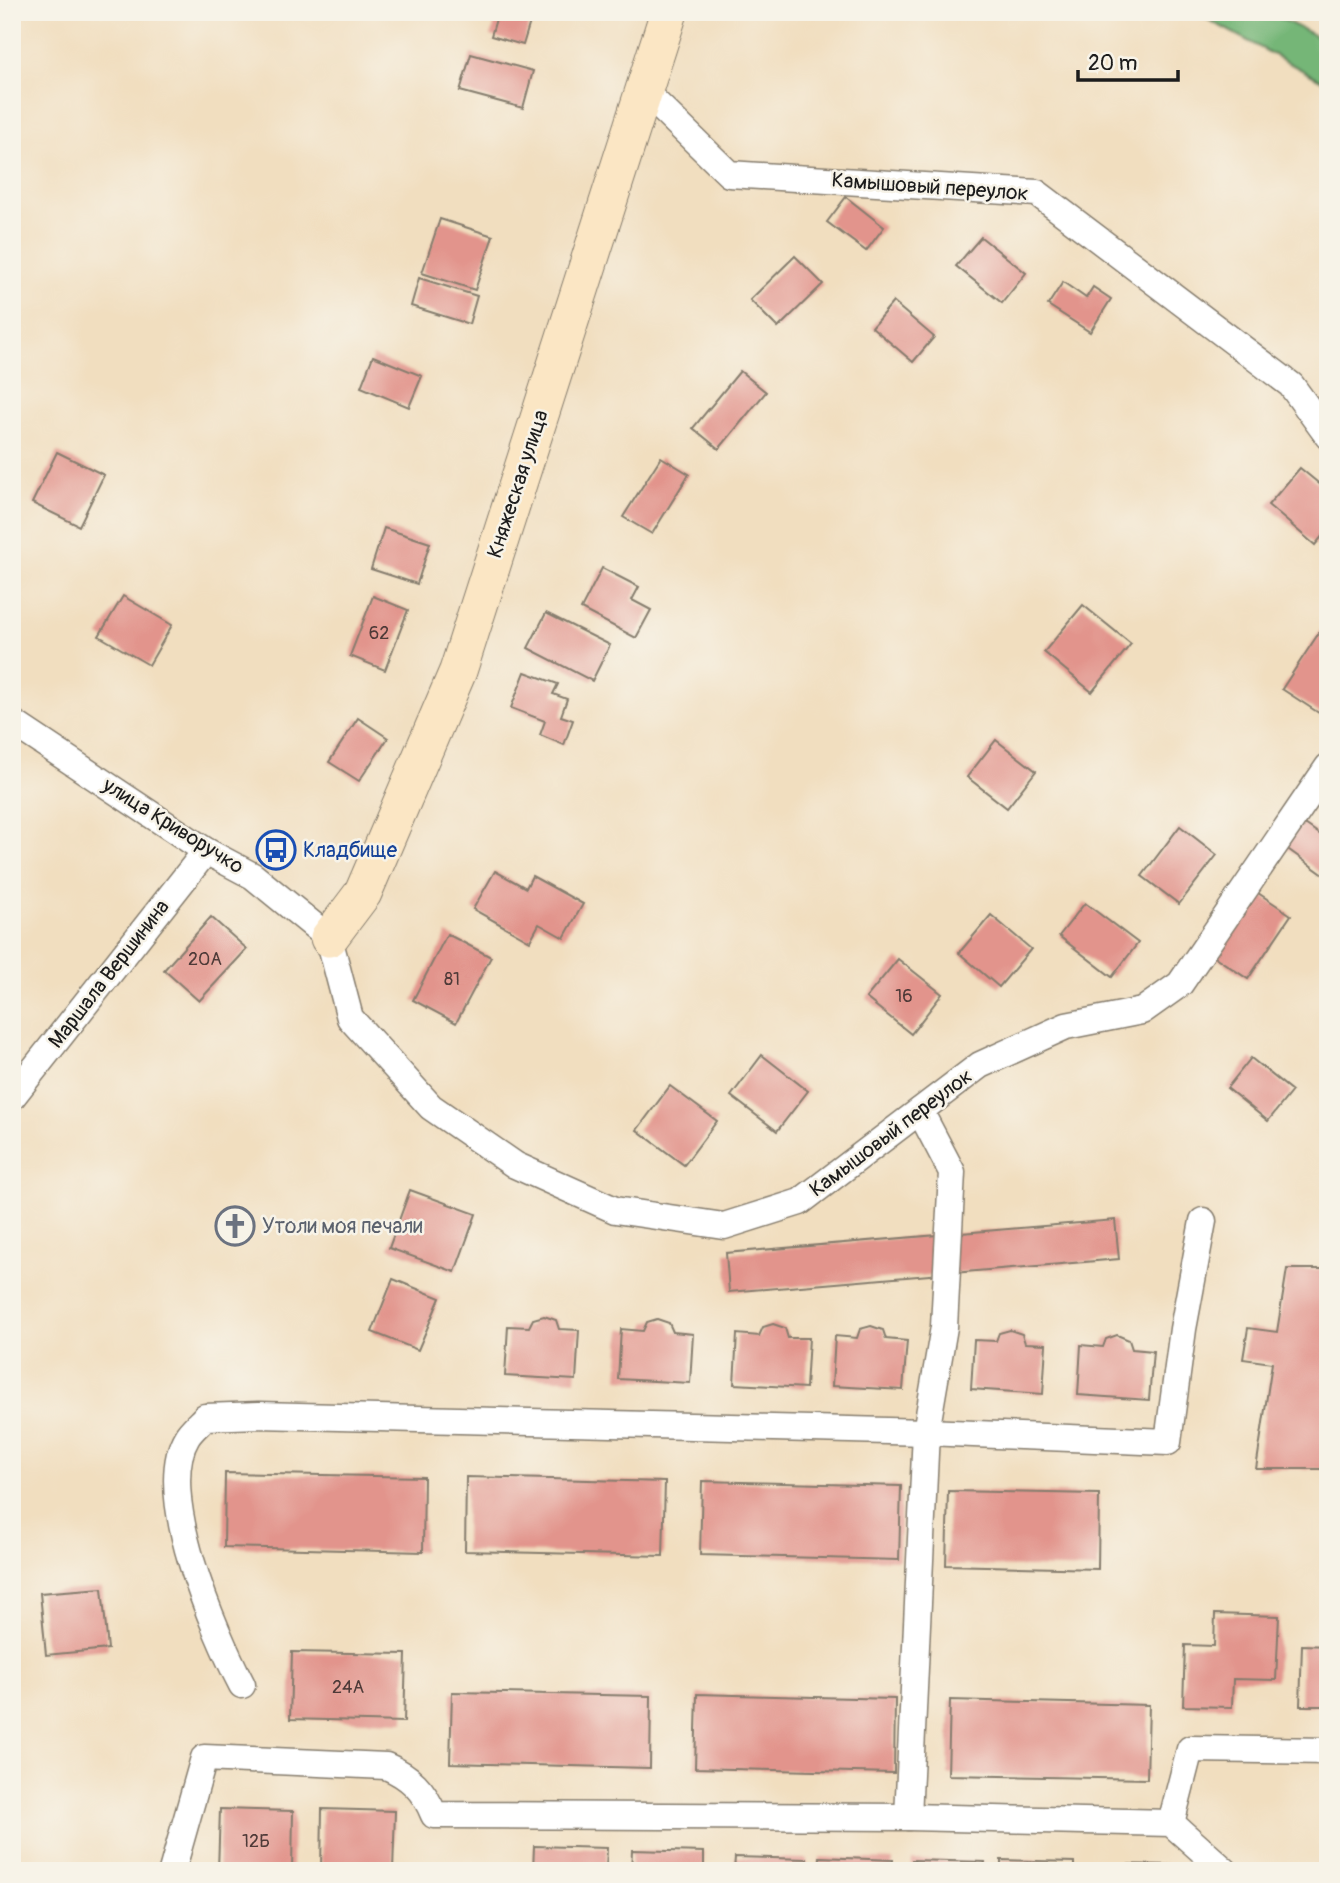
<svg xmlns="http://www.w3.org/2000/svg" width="1340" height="1883" font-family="Pangolin,sans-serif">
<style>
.forest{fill:#75b677;stroke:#48694a;stroke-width:2}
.building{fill:#e2948c}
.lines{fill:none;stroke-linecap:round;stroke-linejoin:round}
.street-casing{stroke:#867d6e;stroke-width:29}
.secondary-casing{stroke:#867d6e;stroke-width:39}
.street{stroke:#fff;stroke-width:26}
.secondary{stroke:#fbe6c4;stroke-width:37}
.labels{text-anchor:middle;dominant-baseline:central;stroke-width:5;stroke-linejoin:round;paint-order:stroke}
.number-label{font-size:18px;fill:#4e3a38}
.street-label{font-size:21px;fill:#1c1c1c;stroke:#f7f3e8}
.transit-label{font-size:21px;fill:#164399;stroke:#f7f3e8;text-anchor:start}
.worship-label{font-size:21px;fill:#5b616d;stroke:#f7f3e8;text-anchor:start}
</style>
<rect width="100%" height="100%" fill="#f7f3e8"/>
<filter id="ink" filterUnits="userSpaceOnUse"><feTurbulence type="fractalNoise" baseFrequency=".0143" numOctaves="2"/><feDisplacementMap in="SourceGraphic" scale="14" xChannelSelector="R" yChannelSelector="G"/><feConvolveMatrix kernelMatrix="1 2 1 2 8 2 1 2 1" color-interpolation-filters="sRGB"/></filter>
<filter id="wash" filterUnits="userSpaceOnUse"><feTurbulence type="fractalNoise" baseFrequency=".00686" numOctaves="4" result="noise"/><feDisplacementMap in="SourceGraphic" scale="28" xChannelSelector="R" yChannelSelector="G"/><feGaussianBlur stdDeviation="1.57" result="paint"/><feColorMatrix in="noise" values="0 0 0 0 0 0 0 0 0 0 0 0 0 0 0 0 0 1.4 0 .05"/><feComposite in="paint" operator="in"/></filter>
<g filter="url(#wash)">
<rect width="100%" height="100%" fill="#f1debf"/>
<!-- forest -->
<path class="forest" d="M1194,12H1268L1328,42V84Z"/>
<g id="blocks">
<!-- building -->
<g class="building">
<path d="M498,12H533L523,45L491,36Z"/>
<path d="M471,54L533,71L523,108L460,91Z"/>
<path d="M846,197L884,227L866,251L827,222Z"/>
<path d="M440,219L493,236L475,290L422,273Z"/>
<path d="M981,237L1026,273L1002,303L956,266Z"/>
<path d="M795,256L823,284L778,328L750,300Z"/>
<path d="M419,278L477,296L469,324L411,306Z"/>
<path d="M1063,282L1086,298L1093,287L1111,299L1090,332L1048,305Z"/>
<path d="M893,302L934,337L913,362L872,327Z"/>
<path d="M373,356L422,376L409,407L361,387Z"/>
<path d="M740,371L766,392L719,449L693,428Z"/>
<path d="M57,452L104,475L79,526L32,503Z"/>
<path d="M661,457L689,474L652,534L623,517Z"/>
<path d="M1300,468L1328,491V529L1315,545L1268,505Z"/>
<path d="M384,528L430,543L417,584L371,569Z"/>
<path d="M602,568L639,587L632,600L651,610L636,638L581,609Z"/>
<path d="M123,596L172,625L149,665L99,636Z"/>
<path d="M373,596L408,610L385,670L350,656Z"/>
<path d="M1083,605L1131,644L1092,692L1044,652Z"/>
<path d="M546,613L610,645L592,681L528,648Z"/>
<path d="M1328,619V719L1282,689Z"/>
<path d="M525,672L558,684L553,694L567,699L561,716L573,720L564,745L540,735L545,721L511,708Z"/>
<path d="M358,718L388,738L359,781L329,762Z"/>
<path d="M996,740L1036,771L1007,808L967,777Z"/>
<path d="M1302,822L1328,840V878L1285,847Z"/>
<path d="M1180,826L1217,855L1179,904L1142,876Z"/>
<path d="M495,871L526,888L532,876L583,904L564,938L539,924L530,941L473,909Z"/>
<path d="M1252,889L1291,915L1248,979L1209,953Z"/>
<path d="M1085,903L1138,943L1112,977L1059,936Z"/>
<path d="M991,915L1031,949L999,987L959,953Z"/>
<path d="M211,917L247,949L199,1001L164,970Z"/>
<path d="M447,934L491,957L456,1023L413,1000Z"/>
<path d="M898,959L942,994L911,1034L866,998Z"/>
<path d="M762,1055L808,1091L777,1131L731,1096Z"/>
<path d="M1251,1058L1292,1091L1268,1121L1227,1088Z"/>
<path d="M670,1086L717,1121L684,1165L637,1130Z"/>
<path d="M410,1190L476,1214L455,1272L389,1248Z"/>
<path d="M1115,1220L1119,1259L729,1292L726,1253Z"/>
<path d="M1287,1269H1328V1449L1324,1469H1256L1272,1363L1243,1359L1248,1328L1277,1332Z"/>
<path d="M393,1279L440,1298L418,1350L372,1332Z"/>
<path d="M544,1316L556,1320L559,1329L579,1330L576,1380L505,1376L508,1326L529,1327L533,1319Z"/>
<path d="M657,1319L669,1323L673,1332L693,1334L690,1383L618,1379L621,1329L643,1331L647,1322Z"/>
<path d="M773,1324L785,1328L788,1338H809L806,1388L734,1384L737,1334L759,1336L763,1327Z"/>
<path d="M871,1326L883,1330L886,1339L907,1341L903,1390L832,1386L835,1336L857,1338L860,1329Z"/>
<path d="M1010,1330L1022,1334L1025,1343L1046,1344L1043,1394L971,1389L974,1340L996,1341L999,1333Z"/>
<path d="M1117,1335L1129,1340L1132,1349L1153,1351L1149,1400L1078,1395L1081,1345L1103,1347L1106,1339Z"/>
<path d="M225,1473L424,1477L423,1552L224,1547Z"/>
<path d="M466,1477L665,1482L663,1556L465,1551Z"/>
<path d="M702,1481L901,1486L899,1560L700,1555Z"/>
<path d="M948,1491L1099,1494L1098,1569L946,1565Z"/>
<path d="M102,1588L108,1649L46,1655L40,1593Z"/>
<path d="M1215,1614L1279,1616L1276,1680L1233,1679L1232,1707L1183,1706L1185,1645L1214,1646Z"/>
<path d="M1302,1645L1328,1646V1706H1300Z"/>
<path d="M292,1652L406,1654L404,1722L290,1719Z"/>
<path d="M452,1692L651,1696L650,1768L450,1763Z"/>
<path d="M697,1694L895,1699L894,1773L695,1768Z"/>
<path d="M950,1700L1149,1705L1147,1779L948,1775Z"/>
<path d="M220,1809L293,1811L292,1871H218Z"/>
<path d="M322,1809L395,1811L393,1871H321Z"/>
<path d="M534,1846L607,1848L606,1871H533Z"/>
<path d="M632,1850L704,1852V1871H631Z"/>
<path d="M735,1857L807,1859V1871H734Z"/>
<path d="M820,1857L893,1860L892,1871H819Z"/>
<path d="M912,1860L985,1862L984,1871H911Z"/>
<path d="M1001,1860L1074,1862V1871H1001Z"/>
<path d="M1104,1864L1177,1865V1871H1104Z"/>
</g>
</g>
</g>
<g filter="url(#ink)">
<use href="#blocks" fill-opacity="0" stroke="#867d6e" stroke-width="2"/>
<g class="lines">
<!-- street casing -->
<g class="street-casing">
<g id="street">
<path d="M644,91L729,174L1037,193L1291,385L1328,436"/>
<path d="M12,722L206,851L253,876L329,938L350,1018L431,1107L515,1165L615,1210L724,1226L800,1202L980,1065L1066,1026L1142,1011L1180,984L1328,767"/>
<path d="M12,1097L206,851"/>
<path d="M242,1685C215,1633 153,1492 187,1437C191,1430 200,1423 205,1417L259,1415L926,1432L1168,1442L1183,1329L1203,1221"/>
<path d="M908,1817L926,1432L944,1327L952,1172L920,1111"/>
<path d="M1171,1823L1190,1749L1328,1751"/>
<path d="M172,1871L204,1758L386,1766C410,1776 424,1790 434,1815L908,1817L1171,1823L1225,1871"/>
</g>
</g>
<!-- secondary casing -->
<g class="secondary-casing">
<path id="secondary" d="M329,938L363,893L458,671L669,12"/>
</g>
<!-- street -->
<use href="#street" class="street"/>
<!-- secondary -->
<use href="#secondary" class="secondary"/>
</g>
</g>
<!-- icons -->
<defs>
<g id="bus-ring" transform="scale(2.0125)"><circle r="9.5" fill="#f7f3e8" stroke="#1a4fb4" stroke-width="1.5"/><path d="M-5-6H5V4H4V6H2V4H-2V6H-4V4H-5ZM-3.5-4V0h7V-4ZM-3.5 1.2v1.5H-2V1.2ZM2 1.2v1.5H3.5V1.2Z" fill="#1a4fb4"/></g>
<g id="church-ring" transform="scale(2.0125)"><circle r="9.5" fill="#f7f3e8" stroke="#6b7280" stroke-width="1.5"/><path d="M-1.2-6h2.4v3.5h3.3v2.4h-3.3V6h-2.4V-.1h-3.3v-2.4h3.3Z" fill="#6b7280"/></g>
</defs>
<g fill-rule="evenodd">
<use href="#bus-ring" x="276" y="850"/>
<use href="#church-ring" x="235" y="1226"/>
</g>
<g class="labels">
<!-- number labels -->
<g class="number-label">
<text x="379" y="633">62</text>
<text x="205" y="959">20А</text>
<text x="452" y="979">81</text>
<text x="904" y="996">16</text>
<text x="348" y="1687">24А</text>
<text x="256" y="1841">12Б</text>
</g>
<!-- street labels -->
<g class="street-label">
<text transform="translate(930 187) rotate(4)">Камышовый переулок</text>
<text transform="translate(518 484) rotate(-72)">Княжеская улица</text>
<text transform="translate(173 826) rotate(32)">улица Криворучко</text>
<text transform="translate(109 974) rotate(-52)">Маршала Вершинина</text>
<text transform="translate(891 1133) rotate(-37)">Камышовый переулок</text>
</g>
<!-- transit labels -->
<g class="transit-label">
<text x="303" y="850">Кладбище</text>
</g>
<!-- worship labels -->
<g class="worship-label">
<text x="262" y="1226">Утоли моя печали</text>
</g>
</g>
<!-- margin -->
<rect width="1340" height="1883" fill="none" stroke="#f7f3e8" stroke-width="42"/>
<!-- scale -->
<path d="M1078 70v10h100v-10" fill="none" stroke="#1c1c1c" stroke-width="3.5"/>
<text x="1088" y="70" font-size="21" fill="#1c1c1c" stroke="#f7f3e8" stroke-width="5" paint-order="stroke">20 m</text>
</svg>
